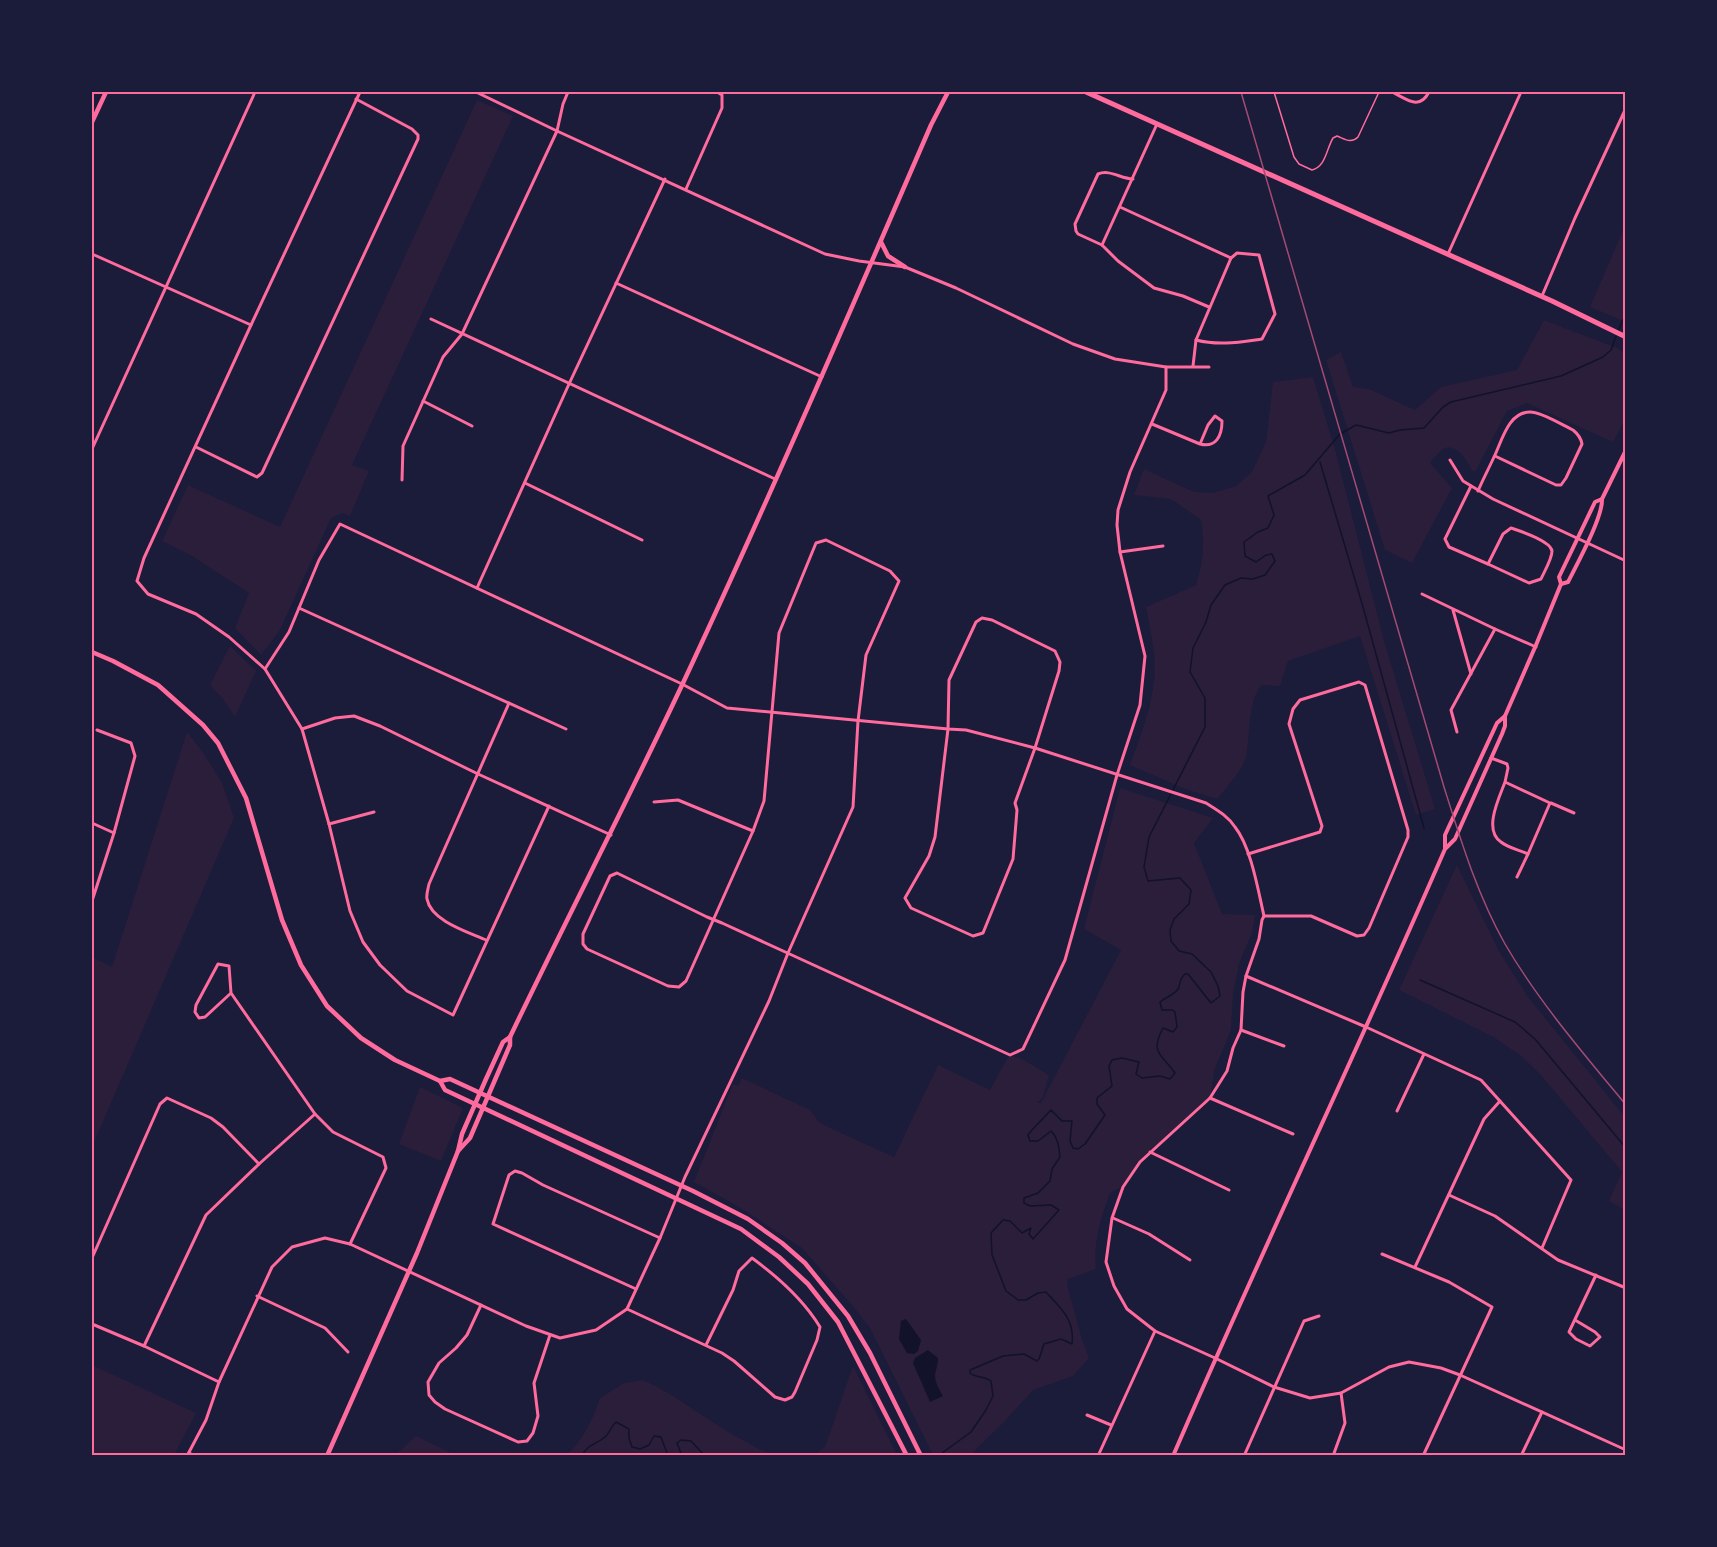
<svg xmlns="http://www.w3.org/2000/svg" width="1717" height="1547" font-family="'Alegreya Sans',sans-serif">
<style>
.green{fill:#2a1e3b}
.water{fill:#12122b}
.lines{fill:none;stroke-linecap:round;stroke-linejoin:round}
.stream{stroke:#12122b;stroke-width:1.5}
.service{stroke:#ff6b9d;stroke-width:1.5}
.minor{stroke:#ff6b9d;stroke-width:3}
.tertiary{stroke:#ff6b9d;stroke-width:4}
.secondary{stroke:#ff6b9d;stroke-width:4.5}
.primary{stroke:#ff6b9d;stroke-width:5}
.rail{stroke:#a44b75;stroke-width:1.5}
.neatline{fill:none;stroke:#ff6b9d;stroke-width:2}
</style>
<rect width="100%" height="100%" fill="#1b1b3a"/>
<!-- green -->
<g class="green">
<path d="M477,100L513,116L352,465L369,471L350,516L342,513L331,518L280,630L261,655L235,628L249,593L192,556L162,541L188,485L280,527Z"/>
<path d="M1625,226V322L1590,307Z"/>
<path d="M1544,320L1617,348L1625,353V420L1613,442L1527,403L1507,411L1475,472L1472,470C1467,461 1457,442 1443,449C1439,452 1433,459 1430,463L1452,488L1412,563L1385,550L1326,360L1341,352L1353,387L1369,389L1415,410L1441,387L1517,370Z"/>
<path d="M1313,377L1336,453L1384,641L1435,809L1416,815L1360,636L1288,661L1280,686L1262,685C1248,698 1250,738 1246,757C1243,770 1226,788 1217,799L1185,789L1130,765C1140,737 1151,710 1154,680C1157,658 1150,629 1146,607L1196,585C1203,562 1205,544 1201,520L1171,499L1134,495L1144,469L1194,492L1213,493L1236,486L1252,472L1266,442L1273,382Z"/>
<path d="M230,646L256,671L235,717L223,699L210,685Z"/>
<path d="M187,732L204,754L222,783L234,818L92,1147V957L112,967Z"/>
<path d="M1120,788L1213,818L1194,843L1222,914L1255,915L1252,933L1239,964L1233,993L1231,1030L1214,1071L1210,1099L1140,1162L1123,1186L1110,1193C1101,1217 1093,1243 1096,1269L1068,1279L1067,1285L1082,1339L1089,1358L1073,1376L1033,1390L1004,1422L975,1450L972,1455H934L931,1451L870,1328L852,1305L802,1248L739,1207L694,1182L733,1084L738,1086L742,1078L810,1110L819,1122L828,1127L894,1157L938,1065L990,1090L1009,1055L1022,1059L1049,1075L1043,1097L1037,1103H1041L1121,950L1084,929Z"/>
<path d="M1457,865L1499,951L1528,997L1625,1117V1210L1609,1201L1622,1172L1540,1074L1521,1056L1495,1038L1399,990Z"/>
<path d="M420,1087L463,1108L441,1161L399,1144Z"/>
<path d="M92,1365L196,1413L174,1455L99,1456L92,1452Z"/>
<path d="M853,1366L897,1455H815L825,1447Z"/>
<path d="M643,1380C677,1395 706,1420 739,1438C754,1446 764,1454 781,1455H566C583,1441 593,1419 600,1398L624,1383Z"/>
<path d="M416,1436L455,1455H389L399,1452Z"/>
</g>
<!-- water -->
<g class="water">
<path d="M906,1319L921,1340L918,1351L914,1354L907,1353L899,1339L901,1321Z"/>
<path d="M928,1350L938,1358C938,1364 936,1369 935,1375C935,1382 939,1389 943,1396L930,1402L913,1363L915,1358Z"/>
</g>
<g class="lines">
<!-- stream -->
<g class="stream">
<path d="M1618,331L1626,313"/>
<path d="M1320,462L1363,607L1424,828"/>
<path d="M1420,980L1515,1022L1535,1039L1626,1148"/>
<path d="M582,1456C586,1445 597,1444 605,1437C610,1433 611,1426 616,1422L629,1429V1438L632,1447L640,1449L649,1445L654,1436L661,1437L668,1456"/>
<path d="M682,1456L677,1443L681,1440L691,1441L705,1456"/>
<path d="M938,1456L971,1432L986,1410L993,1396L991,1381C984,1376 976,1378 970,1373V1370L1003,1356L1024,1354L1037,1361L1039,1359L1044,1344L1061,1339L1072,1344C1075,1319 1061,1309 1046,1292L1038,1293L1026,1300H1018L1006,1291L992,1255L991,1233L1003,1220L1010,1221L1022,1233L1031,1228L1029,1234L1033,1239L1059,1210L1051,1205L1030,1206L1024,1203V1198L1038,1193L1050,1181L1052,1169L1060,1157C1059,1147 1058,1138 1051,1131L1038,1141H1030L1028,1135L1032,1130L1051,1110L1062,1121H1072L1070,1141L1073,1148L1078,1149L1085,1144L1105,1115L1097,1104V1098L1112,1086L1109,1066L1112,1060L1122,1058L1139,1062L1136,1074L1142,1078L1160,1076L1170,1079L1175,1073C1163,1055 1149,1054 1163,1028L1173,1032L1177,1027L1175,1012L1172,1010H1162L1160,1002C1166,997 1174,995 1178,989C1181,983 1179,979 1185,974H1188L1211,1003L1220,996L1218,986L1211,972L1192,954L1179,951L1171,941L1170,930L1174,919L1189,904L1191,890L1180,878L1148,881L1144,867L1149,837L1205,727V698L1190,672L1193,648L1206,622L1211,605L1225,585L1241,578L1253,579L1265,575L1275,561L1272,554L1266,555L1256,562L1245,556L1244,542L1258,532L1268,528L1274,515L1268,496L1305,475L1340,434L1356,425L1389,433L1400,430L1424,428L1443,407L1451,402L1561,376L1603,357L1611,350L1616,336"/>
</g>
<!-- service -->
<path class="service" d="M1274,92L1294,157L1299,164L1312,170C1326,166 1326,150 1333,138L1337,136C1345,139 1351,144 1358,137L1379,92"/>
<!-- minor -->
<g class="minor">
<path d="M360,92L251,325L144,558L137,581L148,594L196,614L229,637L265,669L302,729L329,824L350,911L363,942L380,965L407,991L453,1015L549,806"/>
<path d="M476,92L557,131L825,254L859,261L905,267L956,288L1073,344L1115,359L1166,367H1209"/>
<path d="M1392,92C1407,99 1419,111 1429,92"/>
<path d="M1157,124L1102,245L1118,261L1154,288L1183,296L1209,307"/>
<path d="M686,189L722,108V95L717,92"/>
<path d="M1120,207L1231,258"/>
<path d="M1102,245L1078,234L1076,231L1075,224L1098,174C1110,169 1121,179 1133,179"/>
<path d="M92,254L251,325"/>
<path d="M1448,254L1521,92"/>
<path d="M616,283L822,377"/>
<path d="M1542,296L1575,218L1626,108"/>
<path d="M431,319L775,479"/>
<path d="M1196,340C1219,346 1240,342 1262,339L1275,314L1259,255L1237,253L1231,258"/>
<path d="M1193,366L1196,340L1231,258"/>
<path d="M423,401L472,426"/>
<path d="M1152,424L1200,444C1216,448 1222,436 1222,421L1215,416L1208,425L1200,444"/>
<path d="M196,447L257,477L262,473L418,139V135L412,129L356,99"/>
<path d="M92,449L255,92"/>
<path d="M1450,460L1463,481L1493,499L1626,561"/>
<path d="M402,480L403,446L443,357L462,334L557,131L563,104L568,92"/>
<path d="M525,483L642,540"/>
<path d="M1471,486L1445,539L1449,547L1488,564"/>
<path d="M1478,491C1483,479 1489,468 1494,457C1502,441 1508,412 1530,412C1542,412 1562,425 1573,430C1578,434 1581,438 1582,444L1566,478L1561,485H1556L1495,456"/>
<path d="M1511,528L1514,529C1523,532 1551,542 1552,551C1552,559 1544,572 1541,579L1529,583L1488,564L1503,534Z"/>
<path d="M1120,552L1163,546"/>
<path d="M477,588L569,384L665,179"/>
<path d="M1422,594L1495,629L1451,710L1457,732"/>
<path d="M299,608L566,729"/>
<path d="M1453,610L1471,674"/>
<path d="M982,618L992,620L1055,651L1060,662L1059,671L1035,748L1015,803L1017,810L1013,859L983,933L973,936L911,908L905,898L929,856L935,837L948,729L949,680L976,622Z"/>
<path d="M1495,629L1536,647"/>
<path d="M265,669L289,632L319,560L340,524L682,684L727,708L948,729L966,730L1035,748L1206,803C1217,810 1228,816 1235,827C1251,847 1258,890 1264,916L1262,920L1259,939L1246,976L1243,992L1241,1030L1233,1048L1227,1071L1210,1098L1140,1162L1123,1187L1112,1218L1106,1262L1114,1286L1127,1309L1155,1331L1215,1358L1274,1387L1310,1398L1341,1393L1389,1367L1409,1362L1441,1368L1460,1375L1626,1450"/>
<path d="M302,729L335,718L354,716L380,726L478,774L611,835"/>
<path d="M1491,758L1507,764L1508,768L1505,782L1550,803L1528,854C1520,850 1508,848 1501,842C1483,830 1499,798 1505,782"/>
<path d="M654,802L678,800L753,831"/>
<path d="M1551,803L1574,813"/>
<path d="M92,823L114,833"/>
<path d="M329,824L374,812"/>
<path d="M1248,854L1320,832L1322,826L1289,724L1293,709L1300,700L1359,682L1365,685L1408,830V837L1369,928L1364,935L1357,936L1311,916H1264"/>
<path d="M1517,877L1528,854"/>
<path d="M92,901L114,833L135,756L131,743L97,730"/>
<path d="M486,940C468,932 431,921 427,899C426,895 428,889 429,884L509,703"/>
<path d="M1246,976L1366,1027L1481,1080L1571,1180L1542,1248"/>
<path d="M231,993L205,1017L199,1018L195,1012L196,1005L218,964L229,966L231,993L315,1114L333,1132L383,1157L386,1168L350,1244"/>
<path d="M1241,1030L1284,1046"/>
<path d="M1210,1098L1293,1134"/>
<path d="M1397,1111L1424,1054"/>
<path d="M1150,1152L1229,1190"/>
<path d="M1449,1195L1495,1216L1558,1260L1626,1288"/>
<path d="M1113,1218L1149,1234L1190,1260"/>
<path d="M1382,1254L1449,1282L1492,1307L1423,1456"/>
<path d="M92,1258L160,1104L167,1098L211,1118L223,1127L259,1164"/>
<path d="M1415,1267L1484,1119L1500,1101"/>
<path d="M636,1289L493,1224L509,1175L515,1171L522,1173L543,1185L660,1238"/>
<path d="M257,1296L325,1328L348,1352"/>
<path d="M481,1305L467,1335L456,1348L439,1363L428,1382L429,1395L435,1402L445,1409L518,1442L527,1441L533,1433L538,1416L534,1383L550,1335"/>
<path d="M627,1309L722,1353L734,1361L775,1397L785,1400L792,1397L795,1392L817,1340L820,1327C803,1299 778,1277 752,1258L739,1271L733,1290L706,1345"/>
<path d="M1575,1320L1595,1332L1600,1337L1590,1346L1576,1339L1569,1332L1596,1275"/>
<path d="M92,1324L144,1346L219,1382"/>
<path d="M144,1346L206,1215L259,1164L315,1114"/>
<path d="M1087,1415L1111,1425"/>
<path d="M189,1453L195,1456"/>
<path d="M187,1456L206,1420L219,1382L272,1267L292,1247L325,1238L350,1244L526,1326L560,1338L596,1330L627,1309L660,1238L685,1177L769,1001L788,953L853,807L858,721L866,655L899,581L890,571L826,540L816,543L779,633L764,801L753,831L686,981L679,987L668,986L587,949L583,944V934L610,876L617,873L707,917L722,923C746,934 770,945 794,956L1010,1055L1023,1049L1065,960L1117,775L1140,705L1145,656L1120,552L1117,525L1118,510L1130,472L1166,390V367"/>
<path d="M1098,1456L1155,1331"/>
<path d="M1244,1456L1304,1321L1319,1316"/>
<path d="M1333,1456L1345,1423L1341,1393"/>
<path d="M1521,1456L1542,1412"/>
</g>
<!-- tertiary -->
<g class="tertiary">
<path d="M1561,584L1568,582C1577,564 1603,517 1602,499L1626,450"/>
<path d="M1445,848V835L1497,723L1505,716L1536,645L1561,584L1559,577L1595,502L1602,499"/>
<path d="M1173,1456C1261,1252 1357,1052 1445,849L1455,839L1502,734L1505,726V716"/>
</g>
<!-- secondary -->
<g class="secondary">
<path d="M92,122L106,92"/>
<path d="M881,242L888,256L905,267"/>
<path d="M92,652L113,661L158,685L203,725L218,743L246,798L282,920L301,965L327,1006L361,1038L395,1060L440,1081L445,1090L741,1229L779,1257L808,1284L838,1322L907,1456"/>
<path d="M440,1081L450,1079L693,1191L748,1219L782,1243L805,1263L848,1316L870,1353L921,1456"/>
<path d="M458,1151L470,1138L510,1045V1037C567,918 627,802 683,683C769,499 850,312 931,125L948,92"/>
<path d="M327,1456L417,1253L458,1151L462,1134L486,1079L503,1042L510,1037"/>
</g>
<!-- primary -->
<path class="primary" d="M1086,92L1552,301L1626,337"/>
<!-- rail -->
<path class="rail" d="M1241,92L1444,787C1461,841 1477,894 1505,944C1539,1002 1583,1053 1626,1105"/>
</g>
<!-- border -->
<rect width="1717" height="1547" fill="none" stroke="#1b1b3a" stroke-width="186"/>
<rect x="93" y="93" width="1531" height="1361" class="neatline"/>
</svg>
